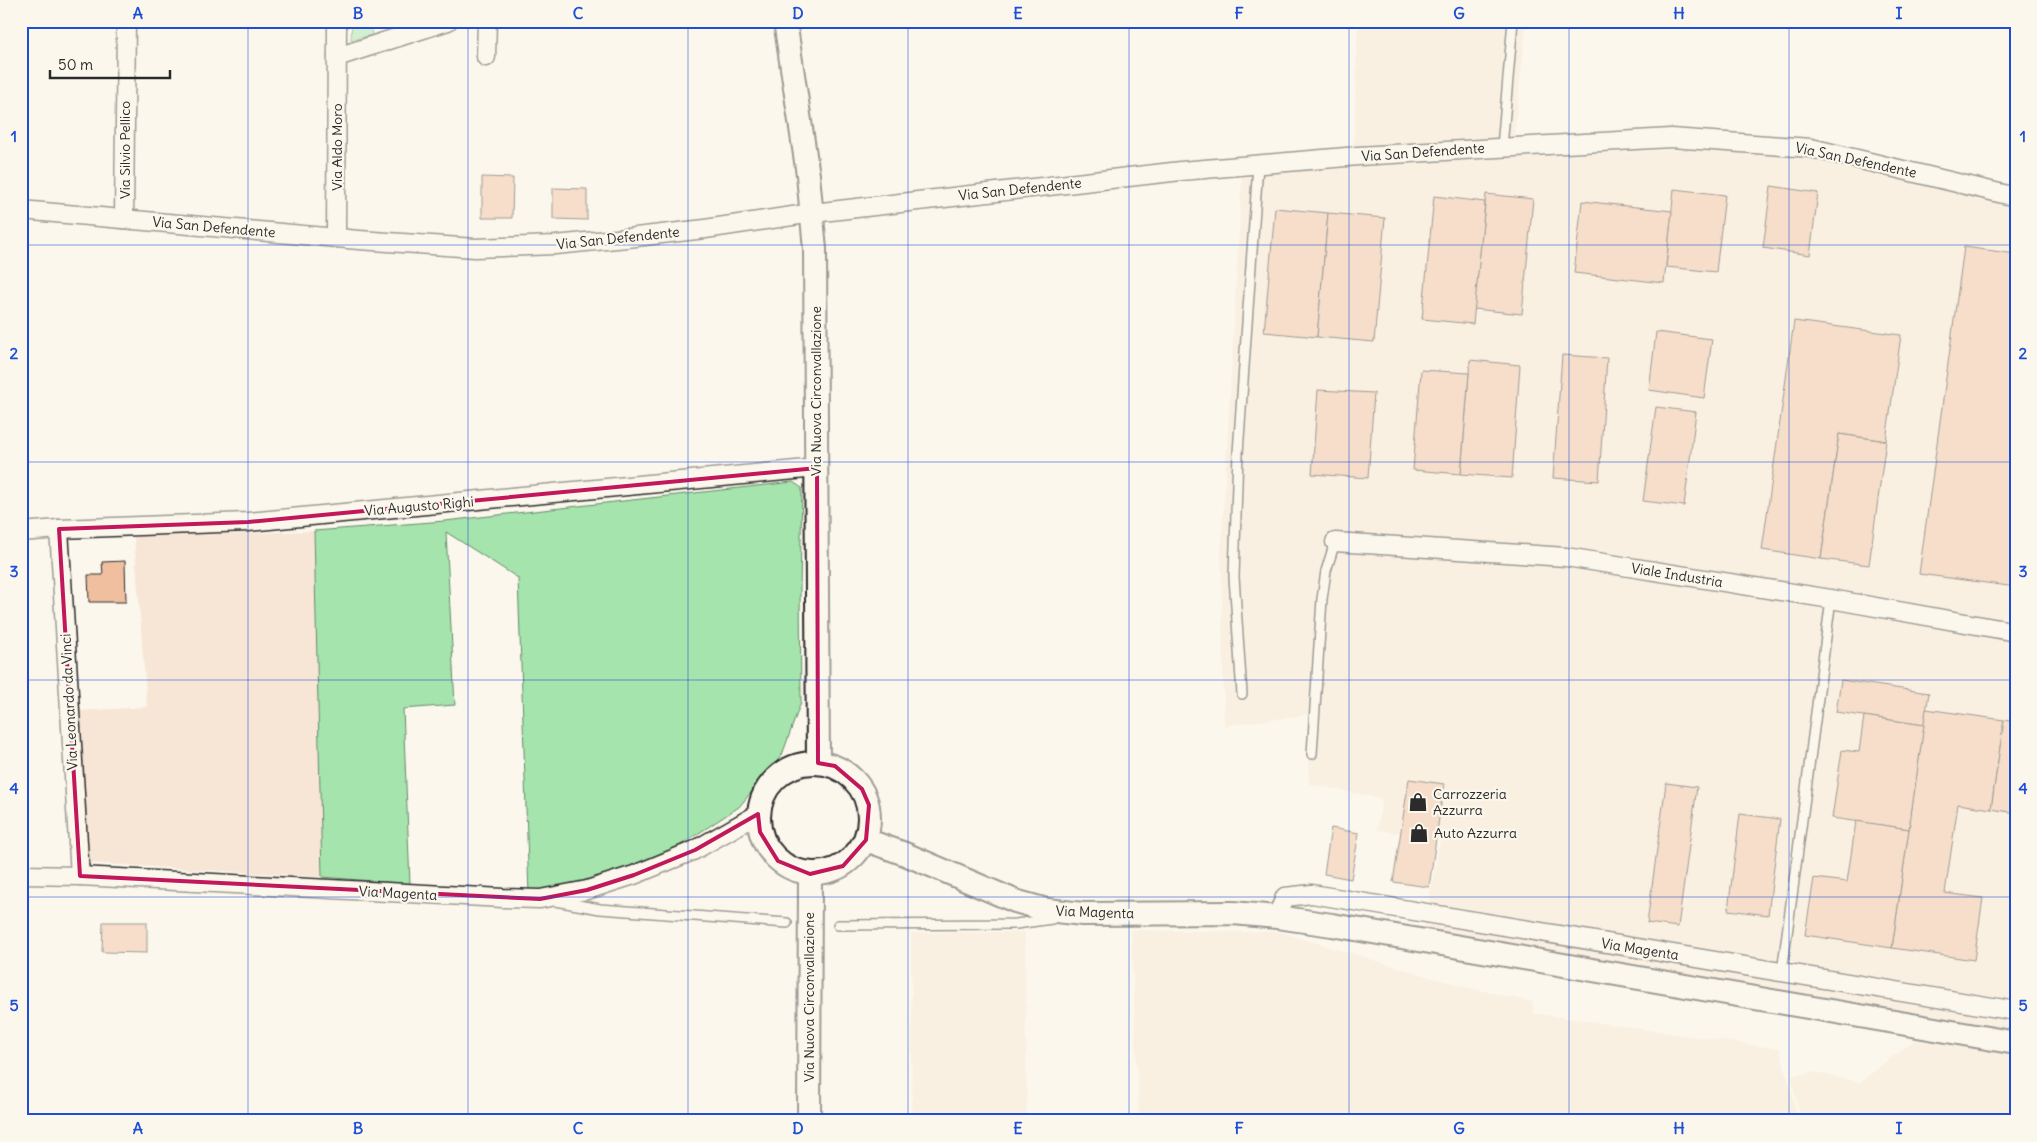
<svg xmlns="http://www.w3.org/2000/svg" width="2037" height="1142" font-family="Delius,sans-serif">
<style>
.built{fill:#f7e6d5}
.green{fill:#a5e4ac;stroke:#68886c}
.building{fill:#efbf9f;stroke:#2b2b2b}
.lines{fill:none;stroke-linecap:round;stroke-linejoin:round}
.service-casing{stroke:#2b2b2b;stroke-width:12}
.minor-casing{stroke:#2b2b2b;stroke-width:21}
.tertiary-casing{stroke:#2b2b2b;stroke-width:26}
.service{stroke:#fbf7ec;stroke-width:9}
.minor{stroke:#fbf7ec;stroke-width:18}
.tertiary{stroke:#fbf7ec;stroke-width:22}
.marked{fill:none;stroke:#c2185b;stroke-width:4;stroke-linejoin:round}
.grid{fill:none;stroke:#1d4ed8;stroke-width:1;stroke-opacity:0.55}
.labels{text-anchor:middle;dominant-baseline:central;stroke-width:4.5;stroke-linejoin:round;paint-order:stroke}
.street-label{font-size:14px;fill:#2b2b2b;stroke:#fbf7ec}
.poi-label{font-size:14px;fill:#2b2b2b;stroke:#fbf7ec;text-anchor:start}
.neatline{fill:none;stroke:#1d4ed8;stroke-width:2}
.grid-label{font-size:16px;text-anchor:middle;font-weight:bold;fill:#1d4ed8}
</style>
<rect width="100%" height="100%" fill="#fbf7ec"/>
<filter id="ink" filterUnits="userSpaceOnUse"><feTurbulence type="fractalNoise" baseFrequency=".02" numOctaves="2"/><feDisplacementMap in="SourceGraphic" scale="10" xChannelSelector="R" yChannelSelector="G"/><feConvolveMatrix kernelMatrix="1 2 1 2 8 2 1 2 1" color-interpolation-filters="sRGB"/></filter>
<g filter="url(#ink)">
<!-- built -->
<g class="built">
<path d="M1358,21H1527L1512,158L1670,150H1787L2016,203V1032L1424,929L1440,840L1377,830L1382,799L1309,784L1307,715L1224,726L1221,553L1242,174L1353,162Z"/>
<path d="M314,531L322,877L90,863L78,711L147,707L134,537Z"/>
<path d="M1131,930L1280,932L1458,985L1533,1002V1013L1780,1049L1799,1121H1139Z"/>
<path d="M1025,932L1027,1121H912L911,933Z"/>
<path d="M1917,1038L2016,1055V1121H1802L1790,1076L1813,1072L1860,1082Z"/>
</g>
<!-- green -->
<g class="green">
<path d="M352,21H372V35L351,40Z"/>
<path d="M793,482L802,488L800,590L801,702L782,755L739,807L668,853L575,888L529,894L518,578L446,532L455,705L403,709L410,884L322,877L314,531L445,521Z"/>
</g>
<!-- building -->
<g class="building">
<path d="M482,177L513,178L512,218H482Z"/>
<path d="M1771,186L1818,193L1810,255L1763,248Z"/>
<path d="M553,188L587,189V220L553,219Z"/>
<path d="M1674,189L1725,195L1716,272L1666,267Z"/>
<path d="M1486,194L1533,199L1522,314L1474,309Z"/>
<path d="M1434,196L1485,202L1473,324L1422,319Z"/>
<path d="M1582,201L1672,211L1664,283L1574,273Z"/>
<path d="M1275,208L1328,213L1317,337L1264,332Z"/>
<path d="M1328,213L1385,218L1374,342L1317,337Z"/>
<path d="M1964,247L2016,254V587L1919,574Z"/>
<path d="M1794,321L1901,335L1886,441L1839,434L1821,559L1762,550Z"/>
<path d="M1656,332L1712,339L1704,398L1649,390Z"/>
<path d="M1562,355L1607,358L1599,481L1553,478Z"/>
<path d="M1470,360L1520,365L1512,478L1461,474Z"/>
<path d="M1421,370L1469,373L1461,474L1413,470Z"/>
<path d="M1318,390L1374,393L1368,478L1312,474Z"/>
<path d="M1656,407L1696,412L1684,506L1643,501Z"/>
<path d="M1839,434L1886,441L1869,565L1821,559Z"/>
<path d="M125,561L126,602H89L88,575H103L102,562Z"/>
<path d="M1841,680L1929,693L1924,725L1836,712Z"/>
<path d="M1926,709L2004,720L1991,809L1958,804L1945,893L1983,898L1974,960L1892,948Z"/>
<path d="M1864,716L1924,725L1909,829L1832,818L1842,750L1859,752Z"/>
<path d="M2004,720L2016,722V813L1991,809Z"/>
<path d="M1409,779L1444,784L1429,887L1393,882Z"/>
<path d="M1666,783L1697,787L1678,927L1647,923Z"/>
<path d="M1740,814L1780,819L1768,915L1728,910Z"/>
<path d="M1856,821L1909,829L1892,948L1805,935L1814,878L1847,882Z"/>
<path d="M1331,828L1359,833L1351,879L1324,874Z"/>
<path d="M103,922H147V953L102,952Z"/>
<path d="M2016,948V975H2013Z"/>
</g>
<g class="lines">
<!-- service casing -->
<g class="service-casing">
<g id="service">
<path d="M1502,147L1513,21"/>
<path d="M1242,694L1234,577L1238,453L1258,165"/>
<path d="M1312,754L1322,599L1326,571L1335,542"/>
<path d="M555,901L600,909L787,923"/>
<path d="M838,925L1016,924L1052,919"/>
<path d="M1782,972L1831,599"/>
</g>
</g>
<!-- minor casing -->
<g class="minor-casing">
<g id="minor">
<path d="M337,57L448,21"/>
<path d="M486,57L487,21"/>
<path d="M21,210L359,240L475,248L555,245L627,238L705,229L813,213L1181,171L1358,156L1671,138L1811,148L2016,197"/>
<path d="M124,219L126,21"/>
<path d="M336,238L337,21"/>
<path d="M59,529L80,876"/>
<path d="M21,532L59,529L248,522L817,468"/>
<path d="M1335,542L1566,557L1831,599L2016,632"/>
<path d="M21,875L80,876L503,898L540,899L587,890L634,875L695,850L758,814"/>
<path d="M1277,917L1285,897L1312,894L2016,1011"/>
</g>
</g>
<!-- tertiary casing -->
<g class="tertiary-casing">
<g id="tertiary">
<path d="M785,21L808,175L815,249L818,763"/>
<circle cx="814" cy="818" r="55"/>
<path d="M866,840L905,854L1015,901L1047,910L1083,914L1233,913L1277,917L1332,925L2016,1043"/>
<path d="M809,1121L810,874"/>
</g>
</g>
<!-- service -->
<use href="#service" class="service"/>
<!-- minor -->
<use href="#minor" class="minor"/>
<!-- tertiary -->
<use href="#tertiary" class="tertiary"/>
</g>
</g>
<!-- marked area -->
<path d="M0 0H2037V1142H0ZM817,468L818,763L835,766L862,789L869,805L866,840L843,866L810,874L778,861L760,832L758,814L695,850L634,875L587,890L540,899L80,876L59,529L248,522Z" fill="#fbf7ec" fill-opacity=".55" fill-rule="evenodd"/>
<path class="marked" d="M817,468L818,763L835,766L862,789L869,805L866,840L843,866L810,874L778,861L760,832L758,814L695,850L634,875L587,890L540,899L80,876L59,529L248,522Z"/>
<!-- grid -->
<path class="grid" d="M248,21V1121M468,21V1121M688,21V1121M908,21V1121M1129,21V1121M1349,21V1121M1569,21V1121M1789,21V1121M21,245H2016M21,462H2016M21,680H2016M21,897H2016"/>
<!-- icons -->
<defs>
<g id="shop-bare" transform="scale(1.5)"><path d="M-5-2.5h2.3a2.7 3.5 0 0 1 5.4 0H5L5.5 6h-11ZM-1.5-2.5h3a1.5 2.3 0 0 0-3 0Z" fill="#2b2b2b" stroke="#fbf7ec" stroke-width="2.5" paint-order="stroke"/></g>
</defs>
<g fill-rule="evenodd">
<use href="#shop-bare" x="1418" y="802"/>
<use href="#shop-bare" x="1419" y="833"/>
</g>
<g class="labels">
<!-- street labels -->
<g class="street-label">
<text transform="translate(337 147) rotate(-90)">Via Aldo Moro</text>
<text transform="translate(125 150) rotate(-90)">Via Silvio Pellico</text>
<text transform="translate(1423 152) rotate(-4)">Via San Defendente</text>
<text transform="translate(1856 160) rotate(12)">Via San Defendente</text>
<text transform="translate(1020 189) rotate(-6)">Via San Defendente</text>
<text transform="translate(214 227) rotate(5)">Via San Defendente</text>
<text transform="translate(618 238) rotate(-6)">Via San Defendente</text>
<text transform="translate(816 391) rotate(-90)">Via Nuova Circonvallazione</text>
<text transform="translate(419 506) rotate(-5)">Via Augusto Righi</text>
<text transform="translate(1677 575) rotate(9)">Viale Industria</text>
<text transform="translate(69 702) rotate(-93)">Via Leonardo da Vinci</text>
<text transform="translate(398 893) rotate(3)">Via Magenta</text>
<text transform="translate(1095 912) rotate(2)">Via Magenta</text>
<text transform="translate(1640 949) rotate(9)">Via Magenta</text>
<text transform="translate(809 997) rotate(-90)">Via Nuova Circonvallazione</text>
</g>
<!-- poi labels -->
<g class="poi-label">
<text x="1433" y="794">Carrozzeria<tspan x="1433" dy="16">Azzurra</tspan></text>
<text x="1434" y="833">Auto Azzurra</text>
</g>
</g>
<!-- margin -->
<rect width="2037" height="1142" fill="none" stroke="#fbf7ec" stroke-width="55"/>
<!-- scale -->
<path d="M50 70v8h120v-8" fill="none" stroke="#2b2b2b" stroke-width="2.5"/>
<text x="58" y="70" font-size="15" fill="#2b2b2b" stroke="#fbf7ec" stroke-width="4" paint-order="stroke">50 m</text>
<rect x="28" y="28" width="1982" height="1086" class="neatline"/>
<g class="grid-label">
<text x="138" y="19">A</text>
<text x="358" y="19">B</text>
<text x="578" y="19">C</text>
<text x="798" y="19">D</text>
<text x="1018" y="19">E</text>
<text x="1239" y="19">F</text>
<text x="1459" y="19">G</text>
<text x="1679" y="19">H</text>
<text x="1899" y="19">I</text>
<text x="14" y="142">1</text>
<text x="2023" y="142">1</text>
<text x="14" y="359">2</text>
<text x="2023" y="359">2</text>
<text x="14" y="577">3</text>
<text x="2023" y="577">3</text>
<text x="14" y="794">4</text>
<text x="2023" y="794">4</text>
<text x="14" y="1011">5</text>
<text x="2023" y="1011">5</text>
<text x="138" y="1134">A</text>
<text x="358" y="1134">B</text>
<text x="578" y="1134">C</text>
<text x="798" y="1134">D</text>
<text x="1018" y="1134">E</text>
<text x="1239" y="1134">F</text>
<text x="1459" y="1134">G</text>
<text x="1679" y="1134">H</text>
<text x="1899" y="1134">I</text>
</g>
</svg>
